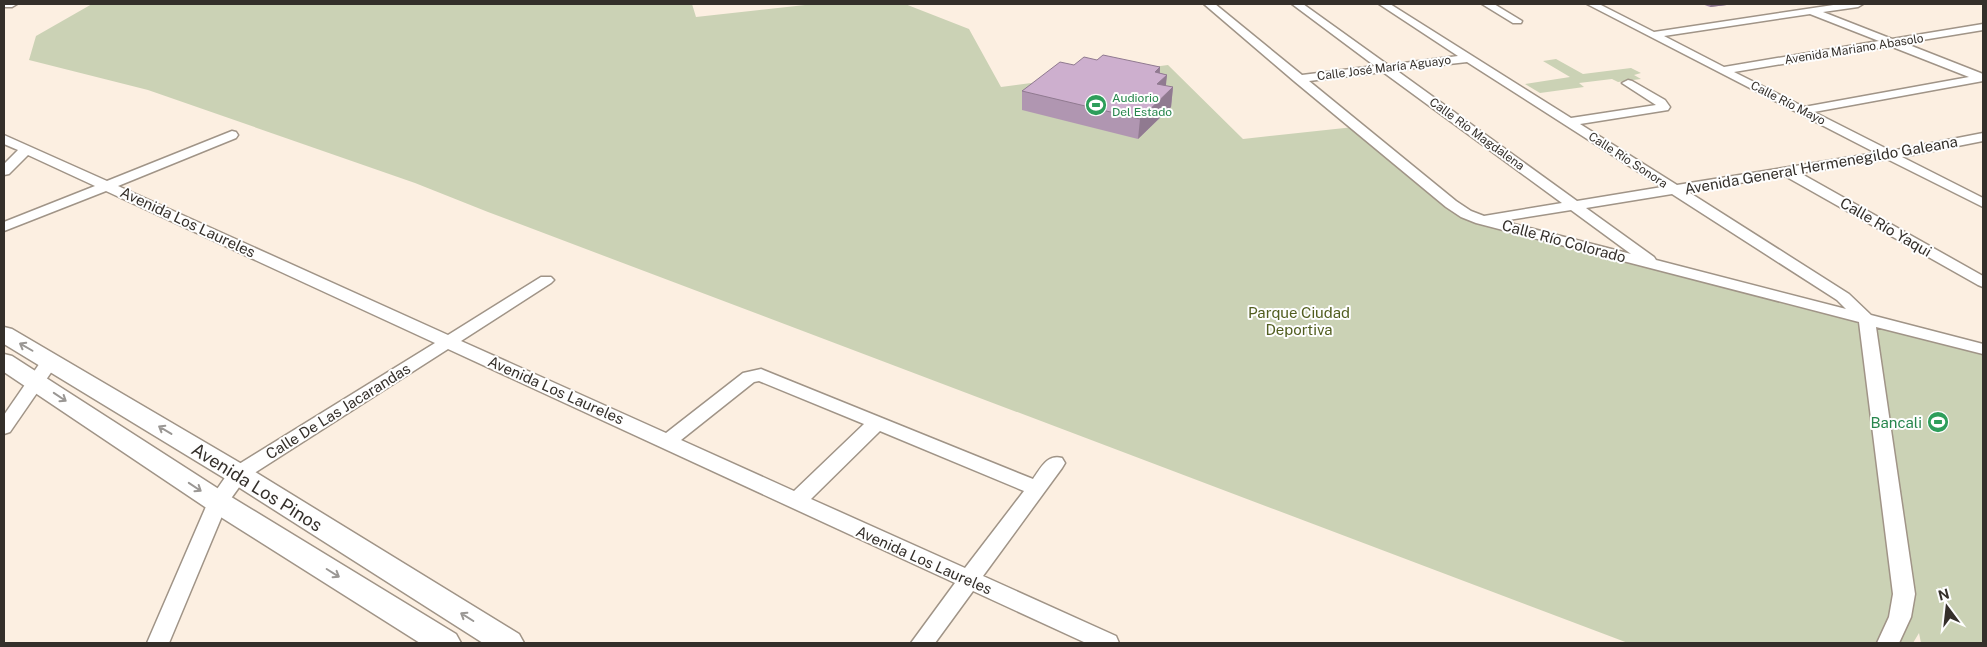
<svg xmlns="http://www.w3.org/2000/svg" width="1987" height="647" font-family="'Public Sans',sans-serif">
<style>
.green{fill:#cbd2b5}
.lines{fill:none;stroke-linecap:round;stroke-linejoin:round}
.street-casing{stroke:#a09487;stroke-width:3}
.secondary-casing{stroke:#a09487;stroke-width:3}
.street{fill:#fff;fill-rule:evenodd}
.secondary{fill:#fff;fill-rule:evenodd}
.wall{fill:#b096b1}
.shaded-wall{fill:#907a90}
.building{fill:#cdafce;stroke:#907a90}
.oneway{stroke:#9a9794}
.labels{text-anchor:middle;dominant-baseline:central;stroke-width:4;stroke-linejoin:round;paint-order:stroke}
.far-street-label{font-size:12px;fill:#342f2a;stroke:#fefefe}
.far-leisure-label{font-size:12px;fill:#27864d;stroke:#fefefe;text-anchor:start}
.street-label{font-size:15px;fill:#342f2a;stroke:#fefefe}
.park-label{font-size:15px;fill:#515d1f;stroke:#fefefe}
.leisure-label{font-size:15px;fill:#27864d;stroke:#fefefe;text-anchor:end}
.near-street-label{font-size:18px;fill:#342f2a;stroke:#fefefe}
</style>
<rect width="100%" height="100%" fill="#fcefe1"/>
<!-- green -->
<g class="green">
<path d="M92,4H692L696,17L814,4H905L969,29L1001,87L1168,65L1243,139L1354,127L1473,220L1519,234L1983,354V643H1921L1919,633L1913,643H1628L488,212L415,183L148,90L29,60L36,36Z"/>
<path d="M1556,59L1583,74L1631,68L1641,73L1634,75L1641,79L1618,82L1612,79L1579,83L1584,87L1540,93L1525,84L1570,77L1543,61Z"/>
</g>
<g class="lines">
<!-- street casing -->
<g class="street-casing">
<g id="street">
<path d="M4,4H17L12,7H4Z"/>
<path d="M1204,4H1215L1302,75L1375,66L1292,4H1303L1388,65L1458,56L1379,4H1390L1571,118L1656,105L1622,83L1628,80L1632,81L1665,100L1670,107L1668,110L1580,124L1677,185L1876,153L1587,4H1599L1654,32L1840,4H1863L1858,7L1823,12L1892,39L1983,24V30L1904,43L1983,74V81L1814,112L1891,151L1983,133V141L1902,157L1983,198V207L1887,159L1800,173L1983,276V287L1978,285L1785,176L1687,191L1849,294L1871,315L1983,344V354L1876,327L1915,594L1911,617L1899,643H1877L1889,617L1893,594L1859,322L1476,223L1461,217L1446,207L1294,81ZM1810,14L1879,41L1724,67L1664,36ZM1890,46L1969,77L1804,107L1734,72ZM1467,62L1662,187L1577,201L1396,70ZM1383,72L1562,203L1484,216L1471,211L1456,201L1309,81ZM1672,194L1837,300L1846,309L1656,260L1654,257L1586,208ZM1571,210L1631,254L1502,221Z"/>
<path d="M1482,4H1494L1522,21L1521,23H1513Z"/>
<path d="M232,131L236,132L238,135L236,138L118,186L448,335L541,277H551L554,280L551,283L461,341L666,433L743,373L761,369L1033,479C1041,468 1047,454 1062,458L1065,463L1062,468L983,576L1116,636L1119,643H1086L973,591L935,643H911L955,583L448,349L245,479L227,504L169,643H147L208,502L231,469L435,343L106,191L4,231V222L95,186L28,155L9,174L4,175V164L18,150L4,144V135L107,181ZM759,381L864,424L794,491L681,440L754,382ZM880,431L1024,491L965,568L811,499Z"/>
<path d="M50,356L56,357L59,361L10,432L4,434V415L44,357Z"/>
</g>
</g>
<!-- secondary casing -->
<g class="secondary-casing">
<g id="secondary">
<path d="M4,327L12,329L247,467L519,634L524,643H483L229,481L4,344Z"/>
<path d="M4,354L12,356L228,495L456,634L461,643H420L208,509L4,372Z"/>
</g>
</g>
<!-- street -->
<use href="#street" class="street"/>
<!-- secondary -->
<use href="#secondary" class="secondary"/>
</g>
<!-- wall -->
<g class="wall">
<path d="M1702,4H1735L1710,7Z"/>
<path d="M1097,60L1160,67V73L1167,75L1165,86L1173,87L1171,107L1138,139L1022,110V91L1074,65Z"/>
</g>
<!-- shaded-wall -->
<g class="shaded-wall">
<path d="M1711,4H1735L1710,7Z"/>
<path d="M1160,67L1159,82L1167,75L1165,94L1153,91L1155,72Z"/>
<path d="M1173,87L1171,107L1138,139L1140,119Z"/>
</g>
<!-- building -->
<path class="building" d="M1103,55L1160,67L1155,72L1167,75L1157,84L1173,87L1140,119L1022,91L1060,62L1074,65L1084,57L1097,60Z"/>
<!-- one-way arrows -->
<defs><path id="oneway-shaft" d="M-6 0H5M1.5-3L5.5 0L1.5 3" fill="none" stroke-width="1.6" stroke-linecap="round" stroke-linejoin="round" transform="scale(1.25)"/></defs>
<g class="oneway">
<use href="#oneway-shaft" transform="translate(26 347) rotate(-150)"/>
<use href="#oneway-shaft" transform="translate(60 397) rotate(34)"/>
<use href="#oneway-shaft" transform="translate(165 430) rotate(-149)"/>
<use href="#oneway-shaft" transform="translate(195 487) rotate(34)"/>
<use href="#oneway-shaft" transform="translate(333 573) rotate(32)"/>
<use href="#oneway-shaft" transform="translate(467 617) rotate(-148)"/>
</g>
<!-- icons -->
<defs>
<g id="stadium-disc" transform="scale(1.125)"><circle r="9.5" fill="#2e9e5b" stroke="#fefefe"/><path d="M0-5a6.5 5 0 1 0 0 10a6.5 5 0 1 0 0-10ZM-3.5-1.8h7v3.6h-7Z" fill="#fff"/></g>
</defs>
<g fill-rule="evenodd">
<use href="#stadium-disc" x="1096" y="105"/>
<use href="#stadium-disc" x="1938" y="422"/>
</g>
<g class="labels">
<!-- far-street labels -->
<g class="far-street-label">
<text transform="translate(1854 49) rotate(-9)">Avenida Mariano Abasolo</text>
<text transform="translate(1384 68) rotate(-7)">Calle José María Aguayo</text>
<text transform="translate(1788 103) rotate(27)">Calle Río Mayo</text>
<text transform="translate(1477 134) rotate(36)">Calle Río Magdalena</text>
<text transform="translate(1628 160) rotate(33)">Calle Río Sonora</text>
</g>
<!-- far-leisure labels -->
<g class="far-leisure-label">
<text x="1112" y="98">Audiorio<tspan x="1112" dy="14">Del Estado</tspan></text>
</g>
<!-- street labels -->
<g class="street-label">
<text transform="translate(1821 165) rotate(-10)">Avenida General Hermenegildo Galeana</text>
<text transform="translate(188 222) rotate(25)">Avenida Los Laureles</text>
<text transform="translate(1886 227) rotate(30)">Calle Río Yaqui</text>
<text transform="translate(1564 241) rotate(15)">Calle Río Colorado</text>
<text transform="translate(556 390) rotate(24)">Avenida Los Laureles</text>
<text transform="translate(338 411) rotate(-32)">Calle De Las Jacarandas</text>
<text transform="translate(924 560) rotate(24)">Avenida Los Laureles</text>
</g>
<!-- park labels -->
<g class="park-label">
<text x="1299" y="312">Parque Ciudad<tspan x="1299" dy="17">Deportiva</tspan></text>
</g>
<!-- leisure labels -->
<g class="leisure-label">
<text x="1922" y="422">Bancali</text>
</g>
<!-- near-street labels -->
<g class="near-street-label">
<text transform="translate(257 487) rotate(32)">Avenida Los Pinos</text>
</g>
</g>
<!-- border -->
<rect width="1987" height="647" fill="none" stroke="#342f2a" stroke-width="10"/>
<!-- north arrow -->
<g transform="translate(1947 607) rotate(345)" stroke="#fefefe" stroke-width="4" paint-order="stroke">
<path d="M0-4L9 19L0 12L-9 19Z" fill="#342f2a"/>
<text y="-8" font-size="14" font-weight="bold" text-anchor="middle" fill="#342f2a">N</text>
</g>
</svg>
